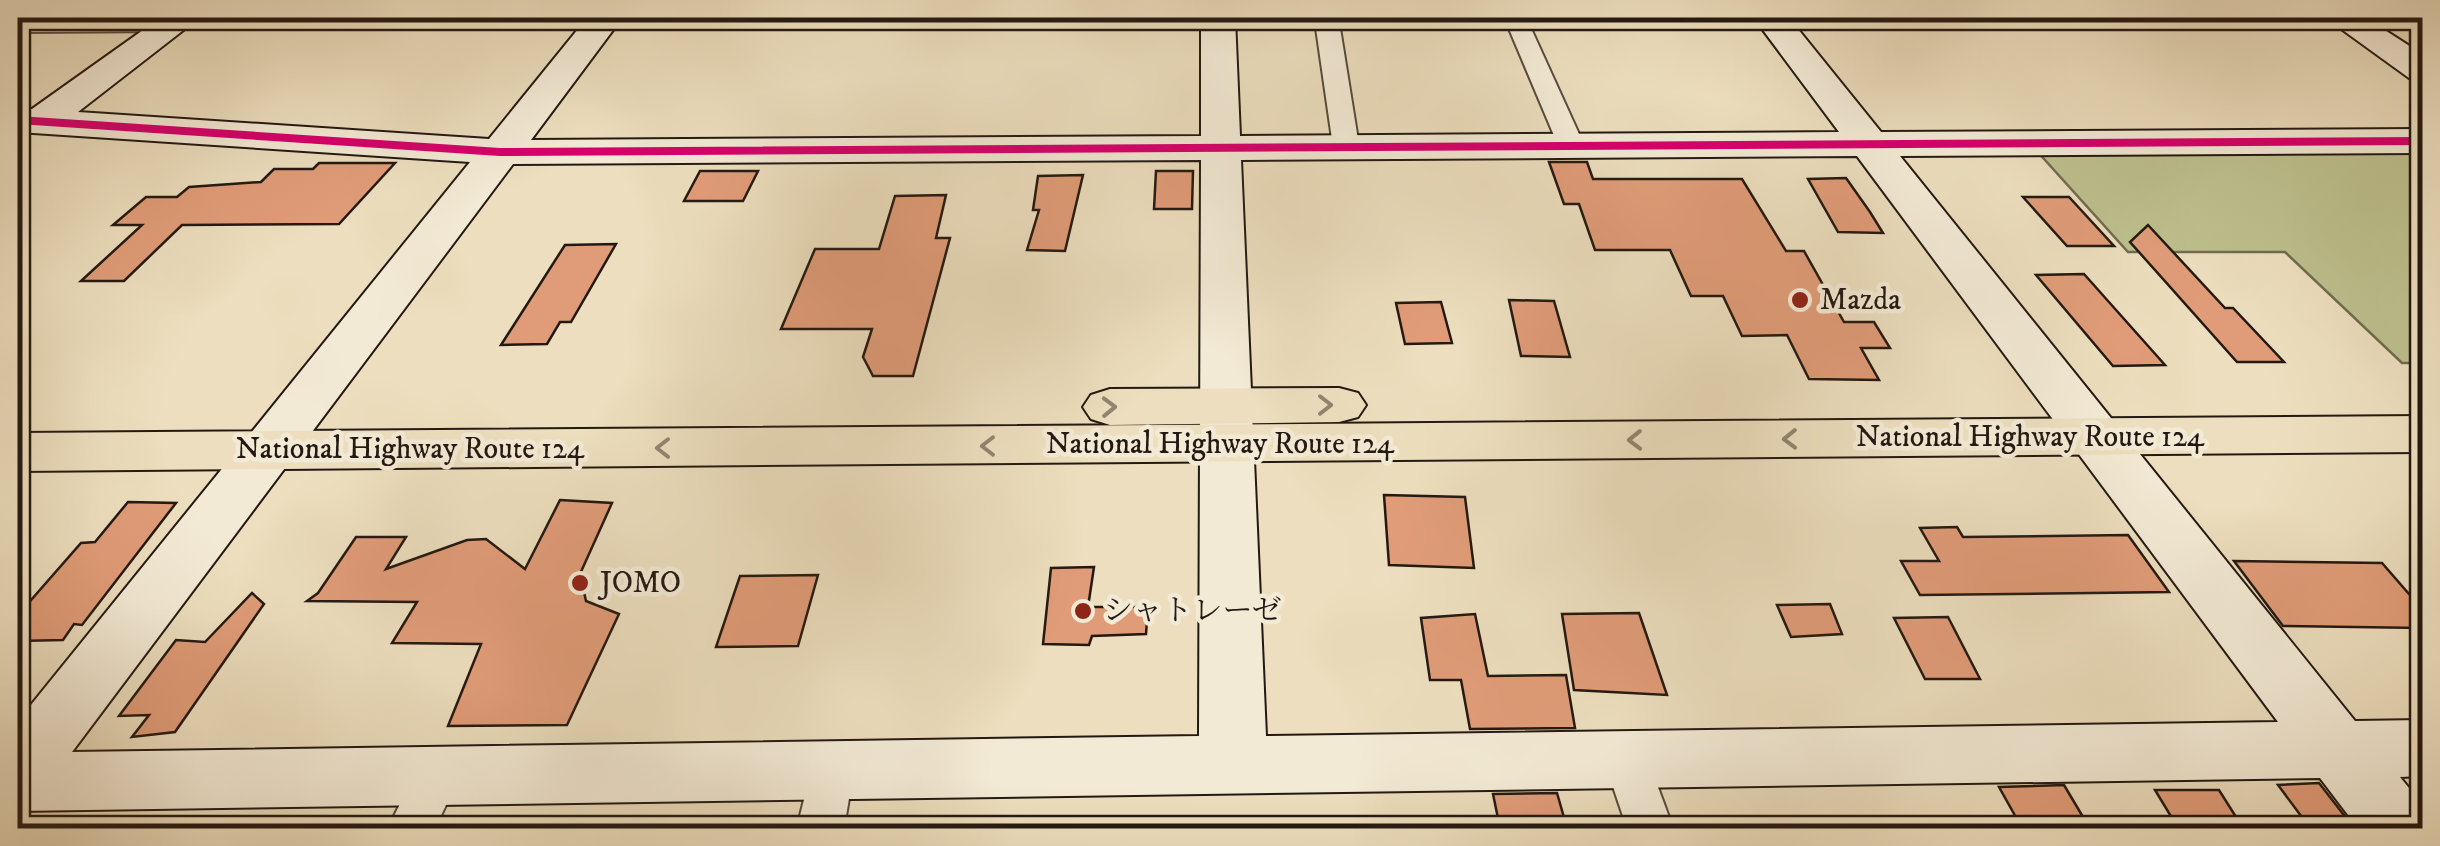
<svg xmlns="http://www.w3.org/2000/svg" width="2440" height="846" font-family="'IM FELL DW Pica','Noto Serif JP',serif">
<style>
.green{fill:#bdc08e;stroke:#706c50;stroke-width:2.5}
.building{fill:#e09c78;stroke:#241912;stroke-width:2.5}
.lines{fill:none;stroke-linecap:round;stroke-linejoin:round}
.street-casing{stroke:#564a3d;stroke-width:4}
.secondary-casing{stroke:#241912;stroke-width:4}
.highway-casing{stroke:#241912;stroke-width:4}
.street{fill:#f3ead5;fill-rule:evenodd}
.secondary{fill:#f3ead5;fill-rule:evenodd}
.highway{fill:#ecdebe;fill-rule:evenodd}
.cycleway-casing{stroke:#f3ead5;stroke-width:12}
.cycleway{stroke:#d6006c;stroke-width:8}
.oneway{stroke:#928571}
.poi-dot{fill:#8f2418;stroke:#f3ead5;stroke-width:4}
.labels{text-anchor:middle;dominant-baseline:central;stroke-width:9;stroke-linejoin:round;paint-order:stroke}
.poi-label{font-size:30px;fill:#241912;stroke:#f3ead5;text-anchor:start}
.street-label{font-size:30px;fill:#241912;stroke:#f3ead5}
</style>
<rect width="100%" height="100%" fill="#ecdebe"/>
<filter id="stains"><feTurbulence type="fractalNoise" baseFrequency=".002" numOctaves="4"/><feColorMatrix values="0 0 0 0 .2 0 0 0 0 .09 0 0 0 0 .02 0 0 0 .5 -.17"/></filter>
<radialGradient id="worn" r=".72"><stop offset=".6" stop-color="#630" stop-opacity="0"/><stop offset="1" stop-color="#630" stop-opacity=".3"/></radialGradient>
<!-- green -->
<path class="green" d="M2036,150L2422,151V363H2402L2285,252H2128Z"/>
<!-- building -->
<g class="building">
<path d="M1549,162H1587L1593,179H1742L1786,251H1804L1844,322H1874L1890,348H1861L1879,380L1809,379L1787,335L1742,336L1723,296H1691L1670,250H1595L1579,204H1564Z"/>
<path d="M319,163H395L339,224L182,225L124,281H81L142,225H113L146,197H177L189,187L261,182L274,169H313Z"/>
<path d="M700,171H758L743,201H684Z"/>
<path d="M1156,171H1193L1192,209H1154Z"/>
<path d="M1083,175L1065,251L1027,250L1039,210H1033L1038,176Z"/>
<path d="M1846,178L1870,212L1883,233L1838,232L1808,179Z"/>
<path d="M946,195L936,238H950L913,376H873L863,357L872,329H781L815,249H879L895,196Z"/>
<path d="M2023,197H2069L2114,246H2067Z"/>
<path d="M2148,225L2225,308H2233L2284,362H2237L2130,242Z"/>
<path d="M616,244L571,322H560L547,344L501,345L565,245Z"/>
<path d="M2084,274L2165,365L2113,366L2036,275Z"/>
<path d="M1509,300L1554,301L1570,357L1521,356Z"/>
<path d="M1441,302L1452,343L1405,344L1396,303Z"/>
<path d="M1384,495L1465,497L1474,568L1389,565Z"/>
<path d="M560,500L612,503L580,574L586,601L619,614L567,725L448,726L481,644L392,643L417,602L307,601L318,593L356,537H406L386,569L467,540L486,539L525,569Z"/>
<path d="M128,502L176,503L82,625L74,624L63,640L18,641V615L81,543L95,542Z"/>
<path d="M1957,527L1963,537L2128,535L2169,592L1920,595L1901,561H1939L1920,528Z"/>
<path d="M2234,561L2382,563L2422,609V628L2283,626Z"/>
<path d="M1094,567L1088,607H1148L1146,634L1092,636L1089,645L1043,644L1051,568Z"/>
<path d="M818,575L798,646L716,647L740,576Z"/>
<path d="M252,593L264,604L175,732L132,737L149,715L119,716L176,640L205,642Z"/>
<path d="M1830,604L1842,634L1791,637L1777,605Z"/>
<path d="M1639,613L1667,695L1574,690L1562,614Z"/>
<path d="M1475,614L1488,676L1566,675L1575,728L1470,729L1461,680H1430L1421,618Z"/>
<path d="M1948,617L1980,679H1925L1894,618Z"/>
<path d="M2319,783L2354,828H2310L2278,785Z"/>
<path d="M2064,785L2086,822L2077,823L2081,828H2022L1999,787Z"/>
<path d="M2155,790H2219L2243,828H2178Z"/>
<path d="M1557,793L1567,828H1500L1493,794Z"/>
</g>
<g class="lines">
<!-- street casing -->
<g class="street-casing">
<g id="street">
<path d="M18,18H176L185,24L174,31L18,32Z"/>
<path d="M1520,18L1529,24L1584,145L1580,151H1562L1558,145L1507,24Z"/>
<path d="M1328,21L1340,28L1359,146L1346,154L1333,146L1316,28Z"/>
<path d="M1626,738L1642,744L1673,828H1627L1603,757L1610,744Z"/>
<path d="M831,750L847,755L854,769L844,828H797L815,755Z"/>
<path d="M437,756L453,762L460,776L435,828H388L421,762Z"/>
</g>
</g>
<!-- secondary casing -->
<g class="secondary-casing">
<g id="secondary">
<path d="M160,18H199L78,112L489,139L587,18H622L531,140L1201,136V18H1235L1240,136L1839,132L1754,18H1789L1881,132L2422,129V153L1900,156L2355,721L2422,720V776L2400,777L2422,804V828H2358L2320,778L18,811V721L470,162L18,132V108L32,109ZM1857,156L2278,722L1266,736L1241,160ZM1201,160L1199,736L72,752L513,164Z"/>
<path d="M2326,18H2366L2422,54V81L2409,78Z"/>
</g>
</g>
<!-- highway casing -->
<g class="highway-casing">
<g id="highway">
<path d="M1339,388L1358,393L1366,405L1358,417L1339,422L1110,425L1091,419L1083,407L1091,395L1110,389Z"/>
<path d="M2422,416V452L18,471V433Z"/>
</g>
</g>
<!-- street -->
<use href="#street" class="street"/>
<!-- secondary -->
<use href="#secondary" class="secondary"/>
<!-- highway -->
<use href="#highway" class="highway"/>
<!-- cycleway casing -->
<g class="cycleway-casing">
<path id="cycleway" d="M18,120L500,152L2422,141"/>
</g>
<!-- cycleway -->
<use href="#cycleway" class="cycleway"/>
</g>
<!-- one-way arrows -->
<defs><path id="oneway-chevron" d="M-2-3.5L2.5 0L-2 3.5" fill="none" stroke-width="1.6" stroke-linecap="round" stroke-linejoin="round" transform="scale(2.5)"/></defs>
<g class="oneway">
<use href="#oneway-chevron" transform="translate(1325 405)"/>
<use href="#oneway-chevron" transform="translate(1109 407) rotate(-1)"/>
<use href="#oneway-chevron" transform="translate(1790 439) rotate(179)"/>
<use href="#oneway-chevron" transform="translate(1635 440) rotate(179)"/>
<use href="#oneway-chevron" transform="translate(988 446) rotate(180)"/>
<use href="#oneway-chevron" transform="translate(663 448) rotate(180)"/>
</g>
<!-- markers -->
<g class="poi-dot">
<circle cx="1800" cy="300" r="10"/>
<circle cx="580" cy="583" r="10"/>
<circle cx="1083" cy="611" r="10"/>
</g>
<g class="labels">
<!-- poi labels -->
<g class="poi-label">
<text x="1820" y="300">Mazda</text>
<text x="600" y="583">JOMO</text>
<text x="1103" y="611">シャトレーゼ</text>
</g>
<!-- street labels -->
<g class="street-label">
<text x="2030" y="437">National Highway Route 124</text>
<text x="1220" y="444">National Highway Route 124</text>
<text x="410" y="449">National Highway Route 124</text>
</g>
</g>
<!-- margin -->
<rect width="2440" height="846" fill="none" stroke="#ecdebe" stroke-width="60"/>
<rect x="20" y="20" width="2400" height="806" fill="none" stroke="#241912" stroke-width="5"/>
<rect x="30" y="30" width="2380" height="786" fill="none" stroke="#241912" stroke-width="2.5"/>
<rect width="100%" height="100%" filter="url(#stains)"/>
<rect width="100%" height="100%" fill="url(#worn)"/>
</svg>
